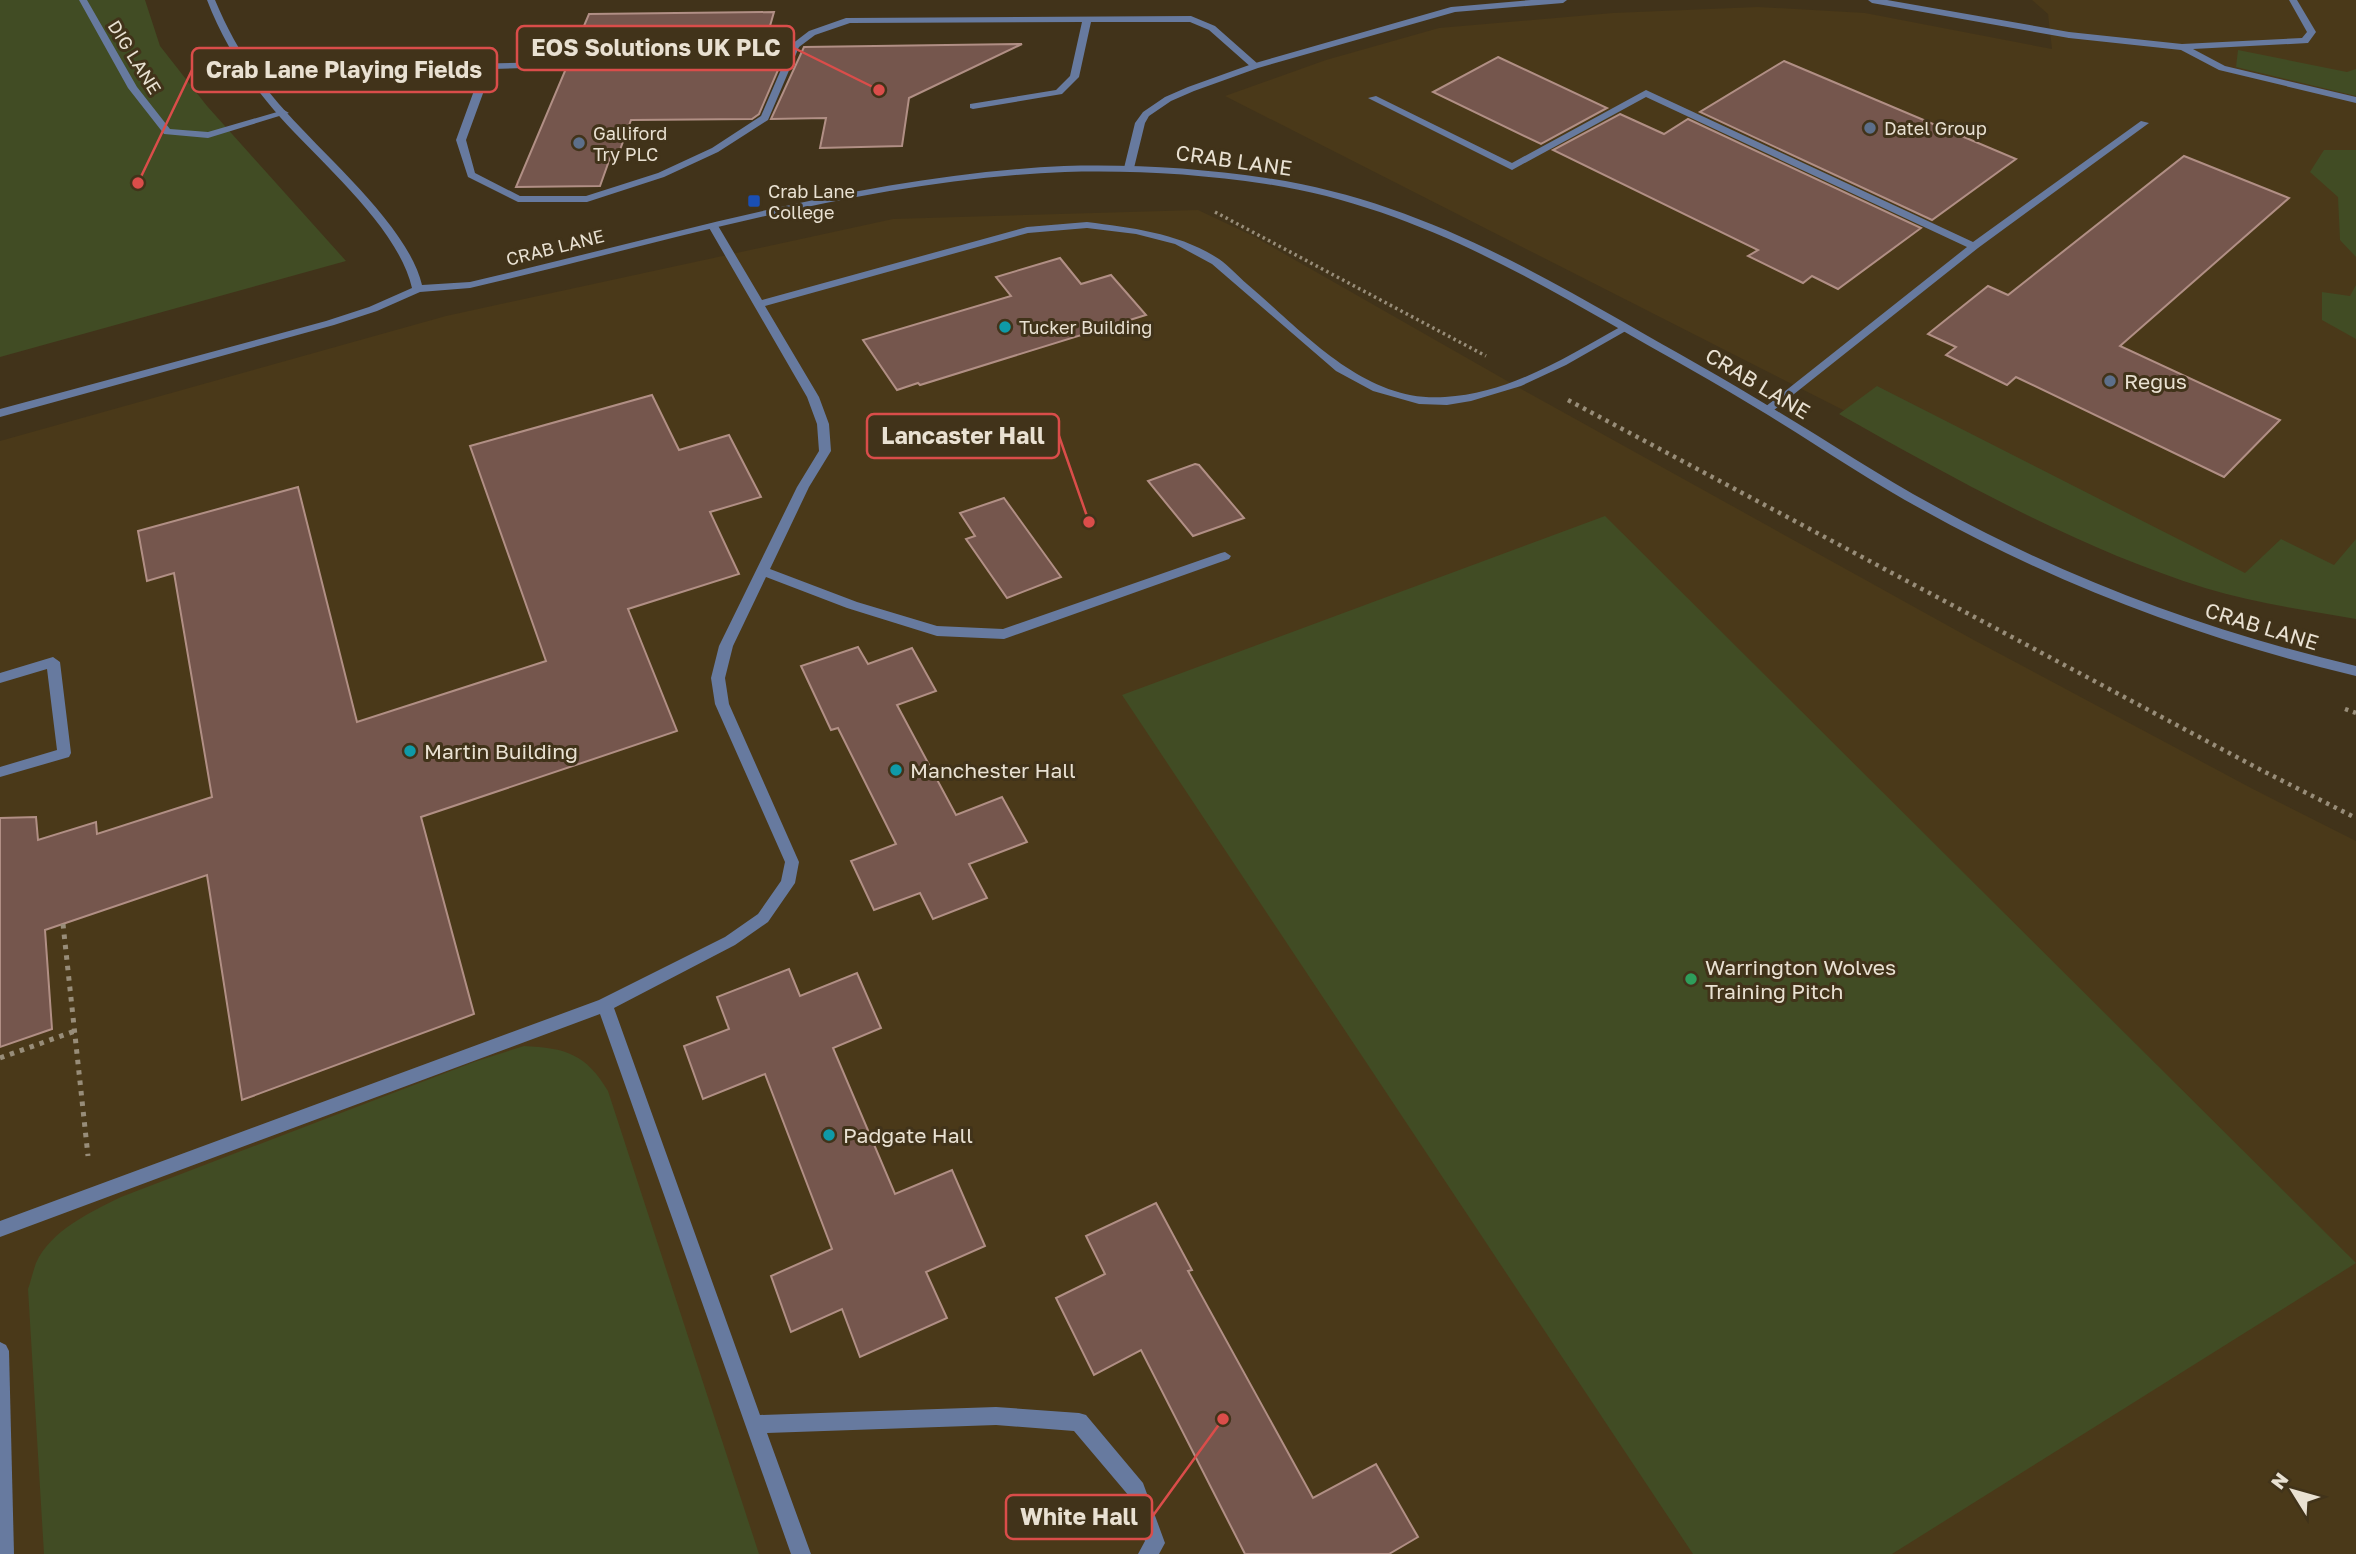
<svg xmlns="http://www.w3.org/2000/svg" width="2356" height="1554" font-family="'Golos Text',sans-serif">
<style>
.built{fill:#4a3919}
.green{fill:#414c24}
.building{fill:#75564d;stroke:#b18f85;stroke-width:2}
.lines{fill:none;stroke-linecap:round;stroke-linejoin:round}
.path-far2{stroke:#988d79;stroke-width:3.5;stroke-dasharray:2.5 3.5;stroke-linecap:butt}
.path-far1{stroke:#988d79;stroke-width:4.5;stroke-dasharray:3.5 5;stroke-linecap:butt}
.path{stroke:#988d79;stroke-width:5;stroke-dasharray:4.5 6;stroke-linecap:butt}
.service{fill:#677a9f;fill-rule:evenodd}
.minor{fill:#677a9f;fill-rule:evenodd}
.tertiary{fill:#677a9f;fill-rule:evenodd}
.service-dot{fill:#5c6f8a;stroke:#41331a;stroke-width:2.5}
.transit-dot{fill:#1a4fb4;stroke:#41331a;stroke-width:2.5}
.culture-dot{fill:#0f9aa8;stroke:#41331a;stroke-width:2.5}
.leisure-dot{fill:#2e9e5b;stroke:#41331a;stroke-width:2.5}
.labels{text-anchor:middle;dominant-baseline:central;stroke-width:6;stroke-linejoin:round;paint-order:stroke}
.far-street-label{font-size:18px;fill:#e9e1d2;stroke:#41331a}
.far-poi-label{font-size:18px;fill:#e9e1d2;stroke:#41331a;text-anchor:start}
.street-label{font-size:21px;fill:#e9e1d2;stroke:#41331a}
.poi-label{font-size:21px;fill:#e9e1d2;stroke:#41331a;text-anchor:start}
.leader{fill:none;stroke:#da4d4a;stroke-width:2.5}
.callout-dot{fill:#da4d4a;stroke:#41331a;stroke-width:2.5}
.callout{fill:#41331a;stroke:#da4d4a;stroke-width:2.5}
.callout-label{font-size:23px;text-anchor:middle;font-weight:bold;fill:#e9e1d2}
</style>
<rect width="100%" height="100%" fill="#41331a"/>
<!-- built -->
<g class="built">
<path d="M2032,0H2356V615L2194,577L1851,414L1225,96L1326,60L1439,28L1613,13L1758,7L1865,13L2052,49L2048,14Z"/>
<path d="M1198,210L1253,236L1523,390L1972,639L2251,788L2356,841V1554H0V441L446,316L893,219Z"/>
</g>
<!-- green -->
<g class="green">
<path d="M0,0H145L160,46L207,106L346,261L0,357Z"/>
<path d="M2238,50L2347,72L2356,69V96L2236,67Z"/>
<path d="M2324,150H2356V257L2340,240L2338,197L2310,172Z"/>
<path d="M2356,285V339L2322,320V292L2350,296Z"/>
<path d="M1877,386L2245,573L2281,539L2334,565L2356,539V619C2305,610 2254,603 2205,588C2075,547 1957,480 1839,414Z"/>
<path d="M1605,516L2356,1263L1892,1554H1693L1122,695Z"/>
<path d="M524,1046C566,1048 586,1054 608,1091L759,1554H44L28,1289C31,1281 33,1271 36,1263C51,1230 91,1212 121,1197L474,1062Z"/>
</g>
<!-- building -->
<g class="building">
<path d="M774,12L764,47H788L759,114L752,119L631,120L617,158H610L600,186L516,187L589,14Z"/>
<path d="M1022,44L909,98L902,146L820,148L826,118L771,119L804,47Z"/>
<path d="M1498,57L1607,108L1541,144L1433,92Z"/>
<path d="M1784,61L2016,159L1932,220L1700,112Z"/>
<path d="M1620,114L1664,134L1688,119L1921,228L1838,289L1812,276L1803,283L1748,256L1758,250L1553,150Z"/>
<path d="M2184,156L2289,198L2120,346L2280,420L2224,477L2016,377L2007,385L1946,355L1956,347L1928,334L1988,286L2008,295Z"/>
<path d="M1060,258L1081,284L1111,275L1146,315L920,385L918,383L897,390L863,340L1011,296L996,277Z"/>
<path d="M652,395L679,450L729,435L761,497L710,512L739,574L628,609L677,731L421,817L474,1014L242,1100L207,875L45,930L52,1029L0,1047V818L36,817L38,840L96,822L97,834L212,797L174,573L147,581L138,531L298,487L357,722L546,661L470,446Z"/>
<path d="M1195,464L1199,465L1244,518L1193,536L1148,481Z"/>
<path d="M1004,498L1061,577L1007,598L966,539L975,536L960,513Z"/>
<path d="M858,647L868,664L912,648L936,691L897,705L956,815L1002,797L1027,842L969,864L987,898L933,919L920,893L874,910L851,861L896,844L838,728L831,730L801,666Z"/>
<path d="M789,969L800,996L857,973L881,1028L833,1048L895,1194L952,1170L985,1246L926,1272L947,1318L860,1357L842,1309L791,1332L771,1276L832,1249L765,1074L703,1099L684,1046L729,1029L717,997Z"/>
<path d="M1156,1203L1192,1270L1188,1271L1313,1498L1376,1464L1418,1537L1389,1554H1245L1141,1350L1094,1375L1056,1298L1105,1274L1086,1236Z"/>
</g>
<g class="lines">
<!-- path-far2 -->
<path class="path-far2" d="M1215,212L1486,356"/>
<!-- path-far1 -->
<g class="path-far1">
<path d="M1568,400L2261,770L2356,818"/>
<path d="M2345,709L2356,713"/>
</g>
<!-- path -->
<g class="path">
<path d="M63,924L88,1156"/>
<path d="M0,1058L75,1031"/>
</g>
<!-- service -->
<g class="service">
<path d="M79,0H87L137,87L170,129L208,132L284,110L289,113L208,138L164,134L128,88Z"/>
<path d="M2289,0H2297L2316,32L2308,43L2193,49L2225,66L2356,97V103L2219,70L2181,50L2069,38L2065,35L2069,32L2182,44L2302,38L2307,32Z"/>
<path d="M1191,16L1215,26L1258,64V68H1252L1209,30L1190,22H1091L1079,77L1062,94L973,109L970,108V104L1056,90L1070,76L1082,22L850,23L815,35L799,47L768,120L718,152L664,177L587,202H518L468,177L456,140L483,66L491,64L493,66L466,140L475,173L520,196H586L658,173L712,148L761,116L792,44L809,31L846,18Z"/>
<path d="M1646,90L1973,242L2141,121L2149,123L1978,248L1769,414L1763,410L1765,407L1967,247L1646,97L1512,170L1368,98L1376,96L1512,163Z"/>
<path d="M1087,222C1133,228 1179,233 1219,259C1229,266 1238,276 1247,284C1304,332 1364,403 1445,397C1509,394 1568,356 1622,326L1626,325L1631,328L1566,365L1521,386L1471,401L1447,405L1419,404L1373,391L1336,371L1212,264L1175,244L1136,234L1087,228L1028,233L765,306L819,397L829,424L831,451L809,487L770,569L857,602L937,626L1003,629L1221,553L1225,552L1231,556L1229,559L1004,639L937,636L847,608L766,577L733,646L725,678L729,704L799,862L795,883L768,922L735,945L614,1008L760,1415L996,1407L1079,1413L1086,1415L1143,1483L1165,1543L1159,1554H1138L1145,1541L1129,1496L1074,1431L996,1425L767,1433L811,1554H791L600,1014L0,1237V1221L599,1000L725,937L758,914L781,881L785,862L715,704L711,678L719,646L797,487L819,451L817,424L807,397L708,226L717,224L762,300L1027,227Z"/>
<path d="M53,657L60,662L71,753L69,757L0,777V767L57,750L47,669L0,683V673Z"/>
<path d="M0,1342L6,1345L9,1351L14,1554H0Z"/>
</g>
<!-- minor -->
<g class="minor">
<path d="M1531,0H1567L1563,3L1455,12L1258,68L1194,91L1171,101L1149,116L1145,123L1134,168L1129,171L1124,168L1135,123L1143,112L1165,97L1188,87L1252,64L1451,7Z"/>
<path d="M1868,0H1887L2069,32L2073,35L2069,38L1872,3Z"/>
<path d="M559,62L564,65L562,67L422,71L417,68L422,65Z"/>
</g>
<!-- tertiary -->
<path class="tertiary" d="M207,0H215C233,43 256,79 287,113C327,158 409,228 422,285L470,282C665,237 863,175 1064,166C1131,164 1199,168 1266,178C1396,197 1507,255 1620,320C1672,350 1725,379 1777,411C1829,442 1879,476 1933,505C2067,579 2207,631 2356,666V676C2204,640 2060,586 1923,510C1870,481 1820,447 1768,415C1716,383 1663,354 1611,324C1502,261 1392,203 1266,184C1200,174 1132,170 1065,172C864,180 664,243 470,288L420,292L377,311L334,325L0,417V409L326,321L369,307L412,288C398,227 321,163 280,117C248,81 224,44 207,0Z"/>
</g>
<!-- markers -->
<g class="service-dot">
<circle cx="1870" cy="128" r="7"/>
<circle cx="579" cy="143" r="7"/>
<circle cx="2110" cy="381" r="7"/>
</g>
<rect class="transit-dot" x="747" y="194" width="14" height="14" rx="3.5"/>
<g class="culture-dot">
<circle cx="1005" cy="327" r="7"/>
<circle cx="410" cy="751" r="7"/>
<circle cx="896" cy="770" r="7"/>
<circle cx="829" cy="1135" r="7"/>
</g>
<circle class="leisure-dot" cx="1691" cy="979" r="7"/>
<g class="labels">
<!-- far-street labels -->
<g class="far-street-label">
<text transform="translate(135 57) rotate(58)">DIG LANE</text>
<text transform="translate(555 247) rotate(-14)">CRAB LANE</text>
</g>
<!-- far-poi labels -->
<g class="far-poi-label">
<text x="1884" y="128">Datel Group</text>
<text x="593" y="133">Galliford<tspan x="593" dy="21">Try PLC</tspan></text>
<text x="768" y="191">Crab Lane<tspan x="768" dy="21">College</tspan></text>
<text x="1019" y="327">Tucker Building</text>
</g>
<!-- street labels -->
<g class="street-label">
<text transform="translate(1234 160) rotate(8)">CRAB LANE</text>
<text transform="translate(1758 383) rotate(31)">CRAB LANE</text>
<text transform="translate(2262 626) rotate(17)">CRAB LANE</text>
</g>
<!-- poi labels -->
<g class="poi-label">
<text x="2124" y="381">Regus</text>
<text x="424" y="751">Martin Building</text>
<text x="910" y="770">Manchester Hall</text>
<text x="1705" y="967">Warrington Wolves<tspan x="1705" dy="24">Training Pitch</tspan></text>
<text x="843" y="1135">Padgate Hall</text>
</g>
</g>
<!-- callouts -->
<path class="leader" d="M879 90L794 48M138 183L192 70M1089 522L1059 436M1223 1419L1152 1517"/>
<g class="callout-dot">
<circle cx="879" cy="90" r="7"/>
<circle cx="138" cy="183" r="7"/>
<circle cx="1089" cy="522" r="7"/>
<circle cx="1223" cy="1419" r="7"/>
</g>
<g class="callout">
<rect x="517" y="26" width="277" height="44" rx="7"/>
<rect x="192" y="48" width="305" height="44" rx="7"/>
<rect x="867" y="414" width="192" height="44" rx="7"/>
<rect x="1006" y="1495" width="146" height="44" rx="7"/>
</g>
<g class="callout-label">
<text x="656" y="56">EOS Solutions UK PLC</text>
<text x="344" y="78">Crab Lane Playing Fields</text>
<text x="963" y="444">Lancaster Hall</text>
<text x="1079" y="1525">White Hall</text>
</g>
<!-- north arrow -->
<g transform="translate(2293 1491) rotate(307)" stroke="#41331a" stroke-width="5" paint-order="stroke">
<path d="M0-5L12 26L0 18L-12 26Z" fill="#e9e1d2"/>
<text y="-10" font-size="19" font-weight="bold" text-anchor="middle" fill="#e9e1d2">N</text>
</g>
</svg>
